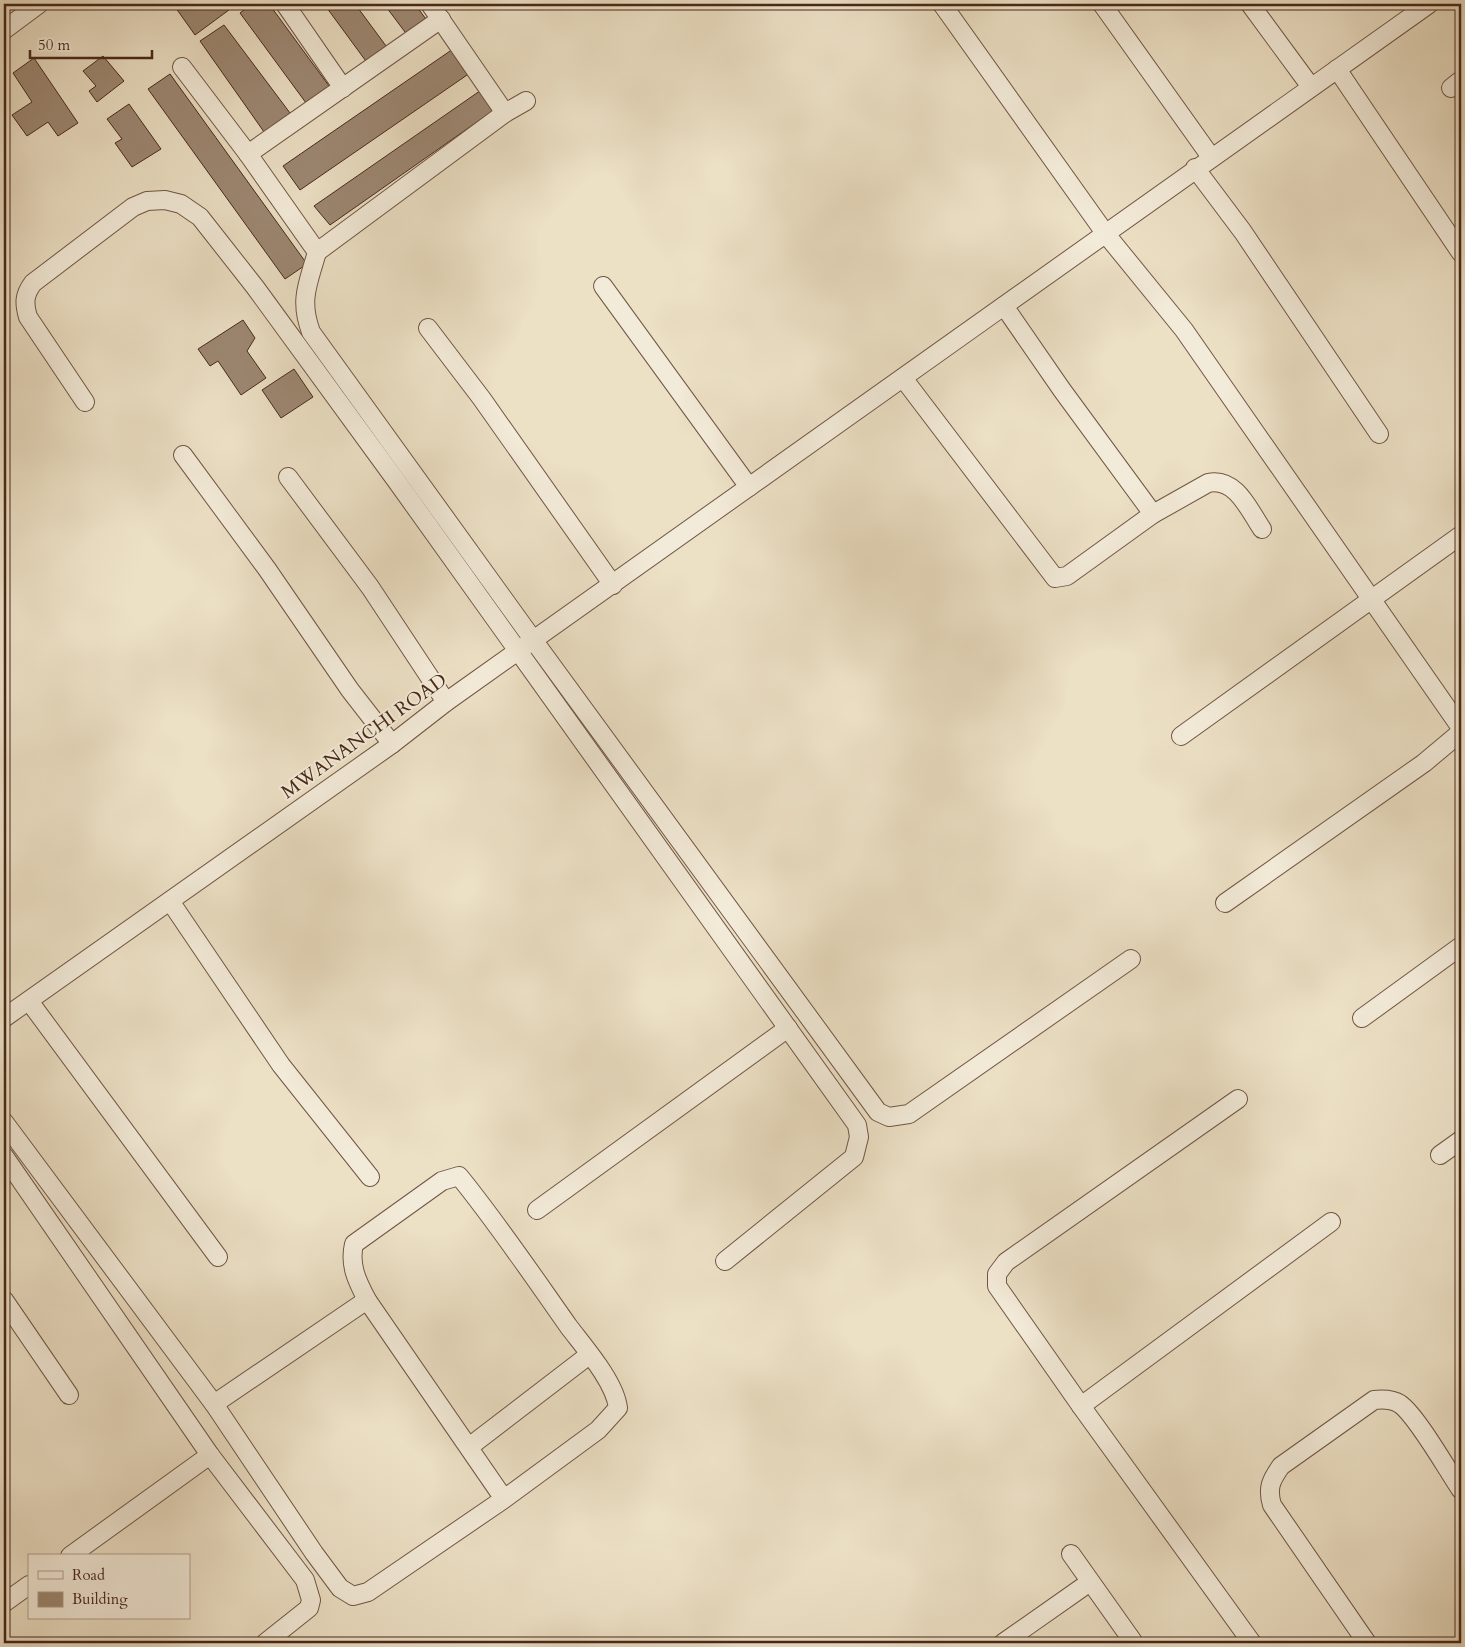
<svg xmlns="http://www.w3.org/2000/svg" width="1465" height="1647" font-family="Cardo,serif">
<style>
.building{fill:#9d8873;stroke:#48281b}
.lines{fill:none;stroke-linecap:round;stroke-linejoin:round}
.minor-casing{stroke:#715646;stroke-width:20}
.minor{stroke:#f3ebd9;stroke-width:18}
.labels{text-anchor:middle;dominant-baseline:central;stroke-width:4;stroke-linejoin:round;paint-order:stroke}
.street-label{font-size:19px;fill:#48281b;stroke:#f3ebd9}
</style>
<rect width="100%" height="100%" fill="#ece0c5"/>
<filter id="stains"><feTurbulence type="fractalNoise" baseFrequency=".004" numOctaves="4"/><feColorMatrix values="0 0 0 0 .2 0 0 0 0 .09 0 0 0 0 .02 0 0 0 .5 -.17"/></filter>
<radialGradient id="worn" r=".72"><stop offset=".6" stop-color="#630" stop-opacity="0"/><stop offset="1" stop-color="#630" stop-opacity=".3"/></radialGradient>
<!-- building -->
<g class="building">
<path d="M173,4H237L195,35Z"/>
<path d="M252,4H269L332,90L309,107L240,13Z"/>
<path d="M324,4H355L392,54L371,68Z"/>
<path d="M384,4H415L428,22L408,36Z"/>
<path d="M224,25L293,117L269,139L200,41Z"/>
<path d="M453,49L470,73L300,190L283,166Z"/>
<path d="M103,56L124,81L97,102L89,91L96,86L83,71Z"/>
<path d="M34,58L78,123L58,136L48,122L27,136L12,115L32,102L13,73Z"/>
<path d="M170,74L307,264L285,279L148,89Z"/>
<path d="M487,86L504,103L330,225L314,206Z"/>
<path d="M129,104L161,149L132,167L115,143L122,139L107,119Z"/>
<path d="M243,320L255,338L247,351L266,378L241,395L218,361L210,366L198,349Z"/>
<path d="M294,369L313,397L281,418L262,390Z"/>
</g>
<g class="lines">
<!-- minor casing -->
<g class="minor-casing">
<g id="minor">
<path d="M285,4L343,88"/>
<path d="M430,4L505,113"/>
<path d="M942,4L1105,233L1184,330L1461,728"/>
<path d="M1102,4L1211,157"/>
<path d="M1250,4L1311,87"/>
<path d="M4,30L39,4"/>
<path d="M182,67L248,154L317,252C308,284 299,300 311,332L534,641L878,1112L889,1117L909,1114L1131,959"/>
<path d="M1337,69L1461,253"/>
<path d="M1451,88L1461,80"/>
<path d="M248,154L441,19"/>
<path d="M1195,168L1243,232L1379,434"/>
<path d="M317,252L505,113L526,101"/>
<path d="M603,286L749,487"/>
<path d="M1004,306L1062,390L1153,514"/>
<path d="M428,328L482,399L613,585"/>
<path d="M903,378L1055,578L1067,576L1153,514L1208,483C1236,477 1249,510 1262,529"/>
<path d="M85,402L28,317C24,303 24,295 33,283L133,207L147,201L165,200L181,204L200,217L255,287L398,483L857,1125L859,1137L854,1157L725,1261"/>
<path d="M183,455L267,569L350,690L392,744"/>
<path d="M288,477L370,587L446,702"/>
<path d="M1181,736L1461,535"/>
<path d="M170,901L281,1065L370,1177"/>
<path d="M1225,903L1424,763L1461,732"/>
<path d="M29,1001L218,1257"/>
<path d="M4,1018L392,744L446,702L1429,4"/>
<path d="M1362,1018L1461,946"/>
<path d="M1238,1099L1006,1262L997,1274V1286L1081,1406L1252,1643"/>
<path d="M4,1122L214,1404L314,1553L340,1588L353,1596L368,1592L504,1499L598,1430L618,1408C615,1382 585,1348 569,1327C533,1276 498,1224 459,1176L442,1181L354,1244C349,1265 357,1281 367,1300L504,1499"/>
<path d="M1440,1155L1461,1140"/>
<path d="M4,1156L210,1455L305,1580L311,1600L309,1608L265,1643"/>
<path d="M537,1210L788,1028"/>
<path d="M4,1300L69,1395"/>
<path d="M214,1404L367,1300"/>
<path d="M1081,1406L1331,1222"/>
<path d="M469,1447L589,1355"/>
<path d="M1071,1554L1134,1643"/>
<path d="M70,1556L210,1455"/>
<path d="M4,1603L29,1585"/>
<path d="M1003,1643L1090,1582"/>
<path d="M1367,1643L1272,1505C1267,1488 1271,1480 1281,1466L1374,1400C1383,1399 1392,1399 1400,1404C1417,1416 1448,1471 1461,1490"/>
</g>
</g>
<!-- minor -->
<use href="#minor" class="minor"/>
</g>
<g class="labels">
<!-- street labels -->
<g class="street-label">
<text transform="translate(364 736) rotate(-36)">MWANANCHI ROAD</text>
</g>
</g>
<!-- margin -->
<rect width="1465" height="1647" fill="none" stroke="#ece0c5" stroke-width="20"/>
<rect x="5" y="5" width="1455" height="1637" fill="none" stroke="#48281b" stroke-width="2.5"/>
<rect x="10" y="10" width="1445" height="1627" fill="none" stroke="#48281b"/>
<!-- legend -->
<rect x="28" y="1554" width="162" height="65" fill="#f3ebd9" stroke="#af9d8d"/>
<rect x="38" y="1571" width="25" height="8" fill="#f3ebd9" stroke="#af9d8d"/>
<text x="72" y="1580" font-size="15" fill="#48281b">Road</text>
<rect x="38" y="1592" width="25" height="15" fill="#9d8873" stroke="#af9d8d"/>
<text x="72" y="1604" font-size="15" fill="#48281b">Building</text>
<!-- scale -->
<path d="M30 50v8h122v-8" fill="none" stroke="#48281b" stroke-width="2.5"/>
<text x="38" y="50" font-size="15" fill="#48281b" stroke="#f3ebd9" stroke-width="4" paint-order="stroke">50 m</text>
<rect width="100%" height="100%" filter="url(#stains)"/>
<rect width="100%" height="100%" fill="url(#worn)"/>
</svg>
